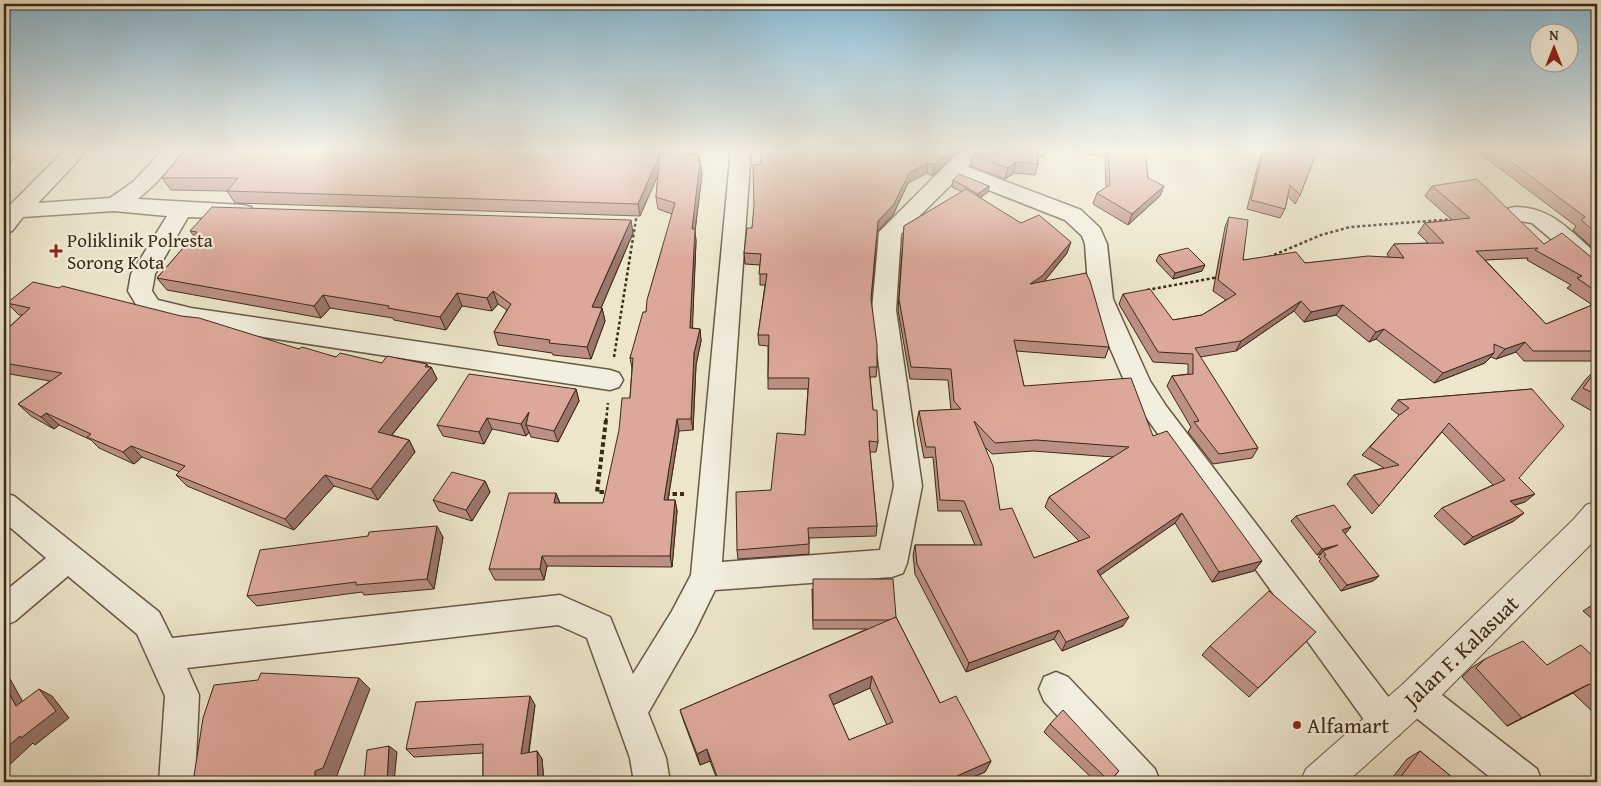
<svg xmlns="http://www.w3.org/2000/svg" width="1601" height="786" font-family="'Gentium Book Plus',serif">
<style>
.lines{fill:none;stroke-linecap:round;stroke-linejoin:round}
.minor-casing{stroke:#685844;stroke-width:3}
.tertiary-casing{stroke:#685844;stroke-width:2}
.path-far1{stroke:#3c2917;stroke-width:2.5;stroke-dasharray:3 2.5;stroke-linecap:butt}
.path{stroke:#3c2917;stroke-width:4;stroke-dasharray:4.5 3;stroke-linecap:butt}
.minor{fill:#f3efde;fill-rule:evenodd}
.tertiary{fill:#f3efde;fill-rule:evenodd}
.wall{fill:#bd9085;stroke:#3c2917;fill-rule:evenodd}
.shaded-wall{fill:#9a766c;stroke:#3c2917}
.building{fill:#dca89b;stroke:#3c2917;fill-rule:evenodd}
.poi-dot{fill:#8f2418;stroke:#f3efde;stroke-width:2}
.labels{text-anchor:middle;dominant-baseline:central;stroke-width:4.5;stroke-linejoin:round;paint-order:stroke}
.poi-label{font-size:19px;fill:#3c2917;stroke:#f3efde;text-anchor:start}
.near-street-label{font-size:22px;fill:#3c2917;stroke:#f3efde}
.near-poi-label{font-size:22px;fill:#3c2917;stroke:#f3efde;text-anchor:start}
</style>
<rect width="100%" height="100%" fill="#ede6cc"/>
<filter id="stains"><feTurbulence type="fractalNoise" baseFrequency=".004" numOctaves="4"/><feColorMatrix values="0 0 0 0 .2 0 0 0 0 .09 0 0 0 0 .02 0 0 0 .5 -.17"/></filter>
<radialGradient id="worn" r=".72"><stop offset=".6" stop-color="#630" stop-opacity="0"/><stop offset="1" stop-color="#630" stop-opacity=".3"/></radialGradient>
<g class="lines">
<!-- minor casing -->
<g class="minor-casing">
<g id="minor">
<path d="M66,149H86L74,165L38,203L110,198L133,182L164,149H185L155,184L138,199L243,205L251,207L254,212L251,217L243,219L188,217L155,274L152,291L158,300L191,308L610,370L619,373L623,380L619,387L610,390L191,326L141,313L128,291L131,274L167,216L114,211L23,217L12,231L4,233V206L11,204Z"/>
<path d="M731,149H751L722,562L880,550L894,486L872,310L879,232L962,149H982L968,167L1081,210L1100,228L1107,244L1113,299L1150,381L1166,406L1399,711L1404,723L1399,735L1387,740L1375,735L1148,420L1126,385L1089,299L1085,244L1082,236L1065,220L958,178L901,234L896,310L922,486L907,563L903,573L892,577L715,590L694,633L648,713L666,758L670,782H634L630,758L587,638L558,625L187,668L199,695L195,782H159L165,696L137,634L68,576L15,621L4,626V592L46,558L4,522V493L14,496L159,612L172,638L560,595L610,617L633,674L672,611L691,575Z"/>
<path d="M1515,207C1552,207 1571,232 1597,254V274L1589,271L1532,223L1507,219L1504,214L1507,209Z"/>
<path d="M1056,672L1068,677L1155,769L1160,782H1118L1044,701L1039,689L1044,677Z"/>
<path d="M1416,679L1428,684L1537,769L1542,782H1496L1404,708L1399,696L1404,684Z"/>
</g>
</g>
<!-- tertiary casing -->
<g class="tertiary-casing">
<path id="tertiary" d="M1597,501V537L1595,540L1429,708L1347,782H1300L1306,769L1403,684L1573,520L1586,505Z"/>
</g>
<!-- path-far1 -->
<g class="path-far1">
<path d="M1269,257L1321,235L1350,227L1454,219"/>
<path d="M1147,290L1219,277"/>
<path d="M614,357L637,213"/>
<path d="M606,421L608,403"/>
</g>
<!-- path -->
<g class="path">
<path d="M606,420L597,492H609"/>
<path d="M665,494H684"/>
</g>
<!-- minor -->
<use href="#minor" class="minor"/>
<!-- tertiary -->
<use href="#tertiary" class="tertiary"/>
</g>
<!-- wall -->
<g class="wall">
<path d="M698,149L695,155H699L702,174L695,231L696,241L692,328L700,329L701,341L696,365L693,430L679,431L668,500H675L677,511L672,567L547,566L544,580H495L489,569L556,493L560,503H603L630,398L632,368L630,358L646,312L672,214L658,209L656,197L658,175L640,216L235,203L227,191L171,190L162,178Z"/>
<path d="M761,149H961L932,176L927,173L908,183L893,215L877,232L871,299L877,367L876,377H870L873,410L878,442L876,452H870L877,526L876,536L809,538V554L738,559L737,550L771,490L805,435L808,389H768V346L759,345L758,335L765,285H760V265L745,264L744,253L752,228L761,164Z"/>
<path d="M978,149H1046L1044,157H1037L1038,164L1035,175L1014,173L1005,179L971,166L973,155Z"/>
<path d="M1072,149H1145L1148,178L1160,196L1128,225L1093,204L1097,193L1106,188L1105,158Z"/>
<path d="M1262,149H1318L1300,195L1295,204L1288,196L1285,209L1280,218L1247,209Z"/>
<path d="M1338,149H1356L1355,151Z"/>
<path d="M1474,149H1597V252L1573,230L1576,226Z"/>
<path d="M953,180L989,186L988,192L980,198L1067,253L1044,281L1109,347L1105,358L1016,351L1024,386L1153,436L1262,561L1254,571L1212,582L1175,523L1100,575L1123,626L1062,651L1054,639L966,672L915,574L913,555L915,545H975L961,511H938L933,457L924,458L917,421L919,411L951,410L948,380L910,379L898,310L904,226L962,192L952,187ZM984,446L992,454L1033,451L1113,457L1049,497L1045,507L1079,541L1034,558L1000,510Z"/>
<path d="M1432,186L1544,244L1597,262V361H1524L1516,352L1496,359L1491,357L1485,363L1434,383L1376,339L1369,342L1336,315L1304,322L1294,311L1236,351L1200,357L1258,448L1252,458L1213,464L1188,432L1191,427L1167,386L1172,376L1188,374V364L1153,362L1119,304L1123,294L1173,320L1202,315L1226,300L1213,291L1225,227L1229,217L1243,260L1305,263L1389,257L1387,254L1394,244L1428,243L1418,233L1425,223L1452,220L1425,196ZM1528,258L1527,260L1571,285L1567,288L1591,304L1590,306L1546,324L1485,260Z"/>
<path d="M190,231L633,233L601,308H602L605,321L591,359L553,355L552,353L498,345L494,332L507,310L498,304L492,311L462,306L446,330L394,320L393,318L330,308L321,318L167,290L157,278L194,236Z"/>
<path d="M1159,255L1202,271L1173,279L1156,261Z"/>
<path d="M7,303L299,349L336,357L382,363L431,367L437,379L392,435L409,440L415,452L378,500L334,486L294,530L187,486L176,475L180,472L142,457L134,464L99,448L91,440L59,425L54,429L31,416L18,404L50,381L4,373V332L22,315H19Z"/>
<path d="M1597,368V414L1571,399L1586,379Z"/>
<path d="M576,389L579,401L558,442L531,437L529,432L526,436L492,429L484,444L443,436L437,425Z"/>
<path d="M1532,389L1519,478L1525,502L1515,505L1514,521L1464,545L1434,516L1442,508L1493,485L1442,432L1372,514L1347,484L1354,475L1384,468L1362,455L1399,415L1391,409L1398,400Z"/>
<path d="M485,481L490,492L472,521L439,511L433,500Z"/>
<path d="M1296,516L1346,533H1344L1379,576L1373,581L1341,591L1319,561L1321,559L1318,557L1322,553L1317,555L1291,521Z"/>
<path d="M443,537L434,589L364,595L362,592L257,606L247,596Z"/>
<path d="M812,589L896,617L940,703L991,761L985,772L963,782H718L710,761L700,765L684,722L680,710L867,629H813ZM870,688L887,725L849,740L833,705Z"/>
<path d="M1597,602V623L1583,611Z"/>
<path d="M1316,632L1249,697L1202,655L1210,646Z"/>
<path d="M1485,659L1547,665L1597,660V716L1573,693L1507,726L1462,677L1471,668Z"/>
<path d="M535,705L529,753L537,751L542,759L544,782H483V753L414,757L406,749Z"/>
<path d="M1050,724L1119,771L1109,782H1096L1044,732Z"/>
<path d="M1420,751L1458,782H1389L1407,759Z"/>
</g>
<!-- shaded-wall -->
<g class="shaded-wall">
<path d="M9,149H24L4,170V153Z"/>
<path d="M692,149H698L690,167L689,155Z"/>
<path d="M951,149H961L932,176L934,165Z"/>
<path d="M660,154L662,166L640,216L638,204Z"/>
<path d="M699,155L702,174L695,231L696,241L692,340L690,328L692,229L698,162Z"/>
<path d="M1016,162L1014,173L1005,179L1008,168Z"/>
<path d="M928,163L927,173L908,183L893,215L877,232L878,221L909,173Z"/>
<path d="M989,186L988,192L977,200L978,194Z"/>
<path d="M1164,186L1160,196L1128,225L1132,214Z"/>
<path d="M631,220L633,233L596,320L592,307Z"/>
<path d="M1071,242L1067,253L1039,288L1030,284Z"/>
<path d="M1205,265L1202,271L1173,279L1175,273Z"/>
<path d="M493,291L498,304L492,311L487,298Z"/>
<path d="M457,293L462,306L446,330L440,317Z"/>
<path d="M323,295L330,308L321,318L314,306Z"/>
<path d="M1301,301L1294,311L1236,351L1241,341Z"/>
<path d="M1343,305L1336,315L1304,322L1311,312Z"/>
<path d="M602,308L605,321L591,359L587,347Z"/>
<path d="M700,329L701,341L696,365L693,430L691,419L694,353Z"/>
<path d="M1384,329L1376,339L1369,342L1376,332Z"/>
<path d="M1525,342L1516,352L1496,359L1505,349Z"/>
<path d="M1494,353L1485,363L1434,383L1443,373Z"/>
<path d="M427,364L430,369L431,367L437,379L385,443L378,432Z"/>
<path d="M576,389L579,401L558,442L554,431Z"/>
<path d="M529,412L526,425L529,432L526,436L521,424Z"/>
<path d="M46,413L59,425L54,429L41,417Z"/>
<path d="M487,418L492,429L484,444L479,432Z"/>
<path d="M677,419L679,431L666,511L664,500Z"/>
<path d="M409,440L415,452L378,500L371,489Z"/>
<path d="M131,446L142,457L134,464L123,452Z"/>
<path d="M325,475L334,486L294,530L285,519Z"/>
<path d="M485,481L490,492L472,521L466,510Z"/>
<path d="M556,493L560,504L554,503Z"/>
<path d="M1535,494L1525,502L1501,509L1510,501Z"/>
<path d="M675,500L677,511L672,567L670,556Z"/>
<path d="M1182,513L1175,523L1092,581L1097,571Z"/>
<path d="M1524,513L1514,521L1464,545L1473,537Z"/>
<path d="M437,526L443,537L434,589L427,579Z"/>
<path d="M1351,527L1346,533L1337,536L1342,530Z"/>
<path d="M1338,545L1323,551L1322,553L1317,555L1322,549Z"/>
<path d="M542,556L547,566L544,580L540,569Z"/>
<path d="M1262,561L1254,571L1212,582L1219,572Z"/>
<path d="M1379,576L1373,581L1341,591L1347,585Z"/>
<path d="M1129,617L1123,626L1062,651L1066,642Z"/>
<path d="M1059,630L1054,639L966,672L969,663Z"/>
<path d="M4,674L9,677L29,713L16,706L4,684Z"/>
<path d="M872,676L870,688L828,707L829,695Z"/>
<path d="M359,678L370,689L336,778L328,780V782H315V771Z"/>
<path d="M1589,684L1573,693L1507,726L1522,718Z"/>
<path d="M39,689L52,696L69,718L35,745L33,743L4,770V750Z"/>
<path d="M530,696L535,705L527,762L521,754Z"/>
<path d="M389,746L397,752L394,782H387Z"/>
<path d="M707,749L710,761L700,765L697,754Z"/>
<path d="M537,751L542,759L544,782H538Z"/>
<path d="M991,761L985,772L963,782H943Z"/>
</g>
<!-- building -->
<g class="building">
<path d="M4,149H9L4,153Z"/>
<path d="M186,149H692L689,155H699L698,162H700L692,229H695L690,328L700,329L694,353L691,419H677L664,500H675L670,556H542L540,569H489L509,493H556L554,503H603L619,430L622,398H630L633,358H630L643,312H646L647,300L675,203L656,197L660,154L638,204L227,191L238,178H162Z"/>
<path d="M761,149H951L934,165L928,163L909,173L894,204L878,221L871,299L877,345V367H869L873,410H877L878,442L869,441L877,526L808,528L809,544L737,550L736,492L771,490L777,433L805,435L809,378H768L769,335H758L767,274H759L761,254L744,253L747,228H752L754,205L753,165L761,164Z"/>
<path d="M978,149H1037L1038,164L1016,162L1008,168L973,155Z"/>
<path d="M1108,149H1145L1148,178L1164,186L1132,214L1097,193L1110,185Z"/>
<path d="M1264,149H1318L1300,195L1290,185L1285,209L1251,200Z"/>
<path d="M1494,149H1597V234L1581,220L1585,217Z"/>
<path d="M959,174L989,186L978,194L953,180Z"/>
<path d="M1477,179L1544,244L1562,233L1597,262V292L1577,278L1582,276L1535,250L1538,248L1476,251L1546,324L1597,303V351H1533L1525,342L1505,349L1494,344V353L1443,373L1384,329L1376,332L1343,305L1311,312L1301,301L1241,341L1195,348L1258,448L1219,454L1194,422L1199,421L1172,376L1193,374V354L1158,352L1123,294L1150,289L1173,320L1202,315L1236,294L1218,280L1229,217L1248,220L1243,260L1296,252L1305,263L1368,256L1404,258L1394,244L1444,243L1425,223L1470,218L1432,186Z"/>
<path d="M966,189L1021,223L1039,215L1071,242L1042,276L1030,284L1086,273L1090,281L1109,347L1014,340L1024,386L1131,378L1153,436L1167,431L1262,561L1219,572L1182,513L1097,571L1129,617L1066,642L1059,630L969,663L917,564L915,545H982L964,501L940,500L935,447H926L919,411L961,409L954,401L951,369L911,367L899,299L904,226ZM974,421L995,443L1036,440L1129,447L1049,497L1090,537L1034,558L1012,508L1000,510L993,466Z"/>
<path d="M212,207L631,220L592,307L602,308L587,347L549,343L550,340L494,332L511,304L493,291L487,298L457,293L440,317L388,308L389,306L323,295L314,306L157,278L197,232L190,231Z"/>
<path d="M1188,248L1205,265L1175,273L1159,255Z"/>
<path d="M33,282L59,288L62,286L181,316L199,318L299,349L302,347L336,357L340,353L382,363L387,356L427,364L425,367H431L378,432L409,440L371,489L325,475L285,519L176,475L185,466L131,446L123,452L87,437L91,434L46,413L41,417L18,404L62,373L4,363V332L30,308L7,303Z"/>
<path d="M1597,369V395L1583,388Z"/>
<path d="M469,374L576,389L554,431L526,425L529,412L521,424L487,418L479,432L437,425Z"/>
<path d="M1532,389L1564,426L1519,478L1535,494L1510,501L1524,513L1473,537L1442,508L1505,480L1449,423L1379,506L1354,475L1399,465L1370,447L1398,416L1409,408L1398,400Z"/>
<path d="M452,472L485,481L466,510L433,500Z"/>
<path d="M1334,505L1351,527L1342,530L1379,576L1347,585L1324,556L1326,555L1323,551L1338,545L1322,549L1296,516Z"/>
<path d="M437,526L427,579L356,585V582L247,596L260,550L368,536L369,532Z"/>
<path d="M813,579H893L896,617L890,620H813Z"/>
<path d="M1269,591L1316,632L1258,688L1210,646Z"/>
<path d="M896,617L940,703L956,696L991,761L943,782H719L707,749L697,754L680,710ZM872,676L893,722L849,740L829,695Z"/>
<path d="M1523,641L1547,665L1581,645L1597,660V691L1589,684L1522,718L1476,668L1485,659Z"/>
<path d="M261,673L359,678L323,768L315,771V782H193L203,718L214,685L258,680Z"/>
<path d="M4,684L16,706L39,689L56,711L21,738L20,736L4,750Z"/>
<path d="M530,696L521,754L537,751L538,782H483V744L406,749L416,702Z"/>
<path d="M1063,710L1119,771L1109,781L1050,724Z"/>
<path d="M389,746L387,782H364L367,750Z"/>
<path d="M1420,751L1458,782H1397Z"/>
</g>
<!-- sky -->
<linearGradient id="sky" x2="0" y2="1"><stop stop-color="#89b9d3"/><stop offset="0.58" stop-color="#f7f4e8"/><stop offset="1" stop-color="#f7f4e8" stop-opacity="0"/></linearGradient>
<rect width="1601" height="259" fill="url(#sky)"/>
<!-- markers -->
<g class="poi-dot">
<path d="M53.5 243.5h5v5h5v5h-5v5h-5v-5h-5v-5h5z"/>
<circle cx="1297" cy="725" r="5"/>
</g>
<g class="labels">
<!-- poi labels -->
<g class="poi-label">
<text x="67" y="240">Poliklinik Polresta<tspan x="67" dy="22">Sorong Kota</tspan></text>
</g>
<!-- near-street labels -->
<g class="near-street-label">
<text transform="translate(1461 651) rotate(-44)">Jalan F. Kalasuat</text>
</g>
<!-- near-poi labels -->
<g class="near-poi-label">
<text x="1307" y="725">Alfamart</text>
</g>
</g>
<!-- margin -->
<rect width="1601" height="786" fill="none" stroke="#ede6cc" stroke-width="20"/>
<rect x="5" y="5" width="1591" height="776" fill="none" stroke="#3c2917" stroke-width="2.5"/>
<rect x="10" y="10" width="1581" height="766" fill="none" stroke="#3c2917"/>
<!-- north arrow -->
<g transform="translate(1554 48)"><circle r="24" fill="#f3efde" stroke="#aaa08e"/>
<path d="M0-4L9 19L0 12L-9 19Z" fill="#8f2418"/>
<text y="-8" font-size="14" font-weight="bold" text-anchor="middle" fill="#3c2917">N</text>
</g>
<rect width="100%" height="100%" filter="url(#stains)"/>
<rect width="100%" height="100%" fill="url(#worn)"/>
</svg>
